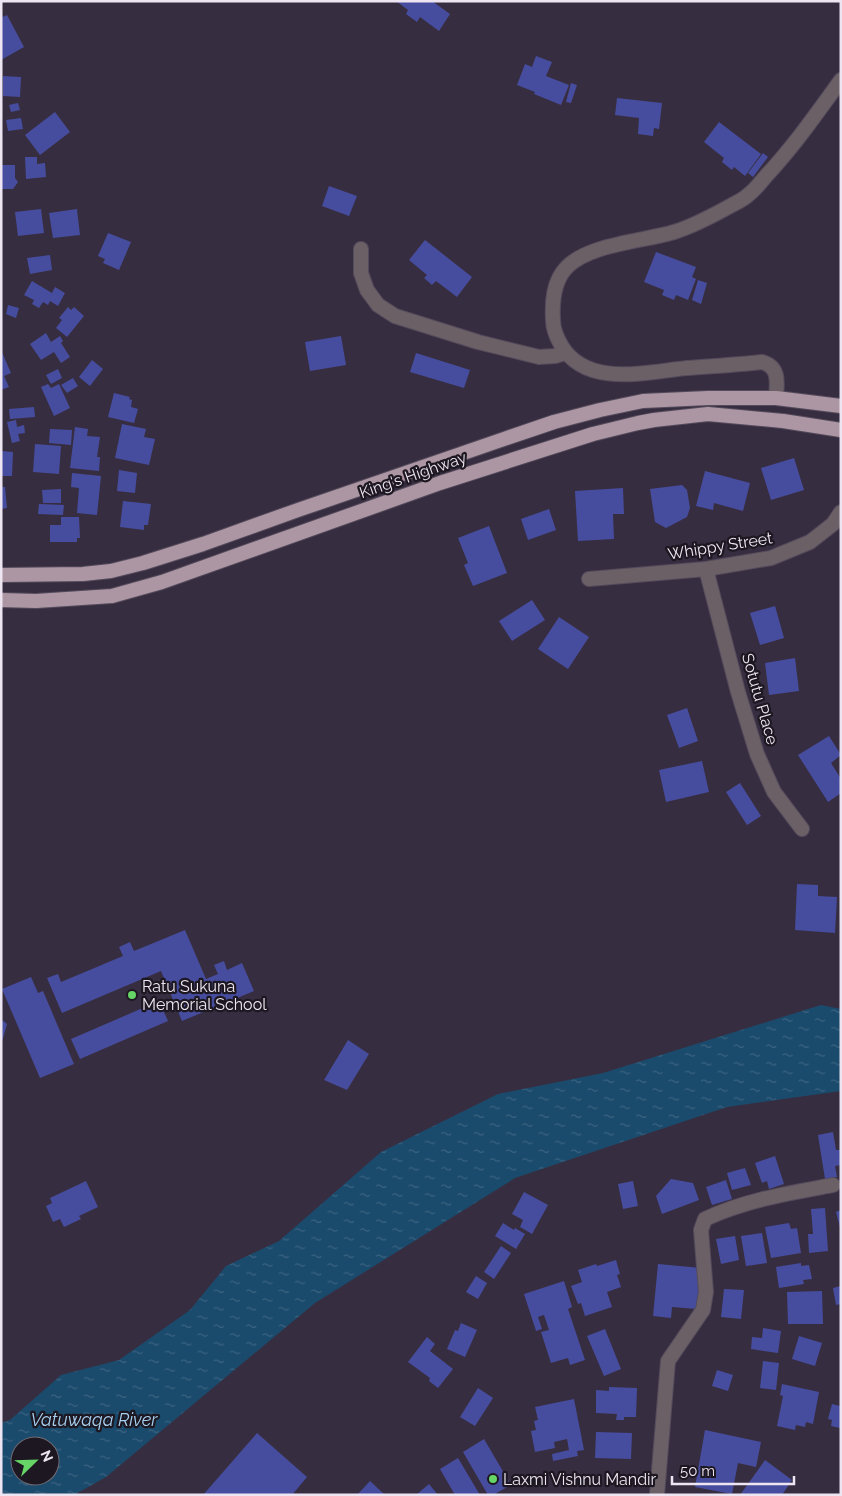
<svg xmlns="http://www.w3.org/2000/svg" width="842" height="1496" font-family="Raleway,sans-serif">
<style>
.water{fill:url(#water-ripples);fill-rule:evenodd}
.building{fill:#474d9e}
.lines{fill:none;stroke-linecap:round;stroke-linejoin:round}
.minor-casing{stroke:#544b5c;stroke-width:16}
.trunk-casing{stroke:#544b5c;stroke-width:16}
.minor{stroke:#6b6066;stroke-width:14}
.trunk{stroke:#ad96a3;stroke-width:14}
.poi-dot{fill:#66d466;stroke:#1c1720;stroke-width:2}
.labels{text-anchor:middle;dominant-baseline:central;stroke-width:4.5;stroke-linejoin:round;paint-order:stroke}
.street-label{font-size:16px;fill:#ede6f2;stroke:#1c1720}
.poi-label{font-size:16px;fill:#ede6f2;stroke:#1c1720;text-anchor:start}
.water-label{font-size:18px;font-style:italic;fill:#a7cff0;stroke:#1c1720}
</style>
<defs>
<pattern id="water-ripples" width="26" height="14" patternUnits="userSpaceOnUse" patternTransform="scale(1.25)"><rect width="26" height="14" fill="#1a4a6c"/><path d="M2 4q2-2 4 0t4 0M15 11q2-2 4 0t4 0" fill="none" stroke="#3c6481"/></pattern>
</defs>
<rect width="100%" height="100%" fill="#372d40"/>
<!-- water -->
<path class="water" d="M821,1005L841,1009V1091L727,1107L515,1178L315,1303L106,1477L74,1495H1V1423L10,1420L61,1375L119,1360L190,1310L226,1266L279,1241L381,1152L498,1094L603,1073ZM20,1446H50V1476H20Z"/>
<!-- building -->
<g class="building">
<path d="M396,1H432L450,14L439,31L420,17L417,22L406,14L408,10Z"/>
<path d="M1,13L3,17L7,15L24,47L1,60Z"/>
<path d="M536,56L552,62L546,76L569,85L561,105L534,94L535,92L517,85L525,64L532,67Z"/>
<path d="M3,76L21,77L20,97L3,96Z"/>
<path d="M571,83L577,85L571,103L566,102Z"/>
<path d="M617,98L662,103L659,129L654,128L653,136L638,134L639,118L615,115Z"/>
<path d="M18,103L20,110L11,112L9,105Z"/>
<path d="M55,112L70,132L40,155L25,135Z"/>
<path d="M21,118L23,129L8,131L6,120Z"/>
<path d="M719,122L761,154L745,176L734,167L732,170L722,162L724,158L704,142Z"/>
<path d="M763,153L768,157L753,177L748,173Z"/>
<path d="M25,157H37V164L45,163L46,177L26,179Z"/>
<path d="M1,165H15V178L18,182L13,189H1Z"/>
<path d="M329,186L357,196L349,216L322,206Z"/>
<path d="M41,209L44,233L18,236L15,212Z"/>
<path d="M77,209L80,235L53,238L49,213Z"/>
<path d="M108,233L131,242L119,270L103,263L105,259L98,256Z"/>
<path d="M425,240L472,277L457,297L436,281L432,285L424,278L427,275L409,260Z"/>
<path d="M656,252L696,267L692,277L696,279L688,300L676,295L674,300L662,295L664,290L644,282Z"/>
<path d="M50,255L52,270L30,274L27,258Z"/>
<path d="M698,280L707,283L701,304L692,300Z"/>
<path d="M32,281L52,293L55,287L65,293L58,306L50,301L48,305L43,302L39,308L32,304L34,300L24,295Z"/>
<path d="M8,305L19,308L16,318L6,314Z"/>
<path d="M68,307L71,310L74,307L84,316L67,337L56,328L62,320L59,318Z"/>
<path d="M46,333L51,342L60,336L63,341L61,343L70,357L61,363L54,352L41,360L30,344Z"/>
<path d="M341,336L346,365L310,371L305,342Z"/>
<path d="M1,350L11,373L4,376L9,387L1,390Z"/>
<path d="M416,353L470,370L464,388L410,372Z"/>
<path d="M92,360L103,369L90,386L79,377Z"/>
<path d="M58,369L62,378L51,384L46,375Z"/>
<path d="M73,378L78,386L67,393L61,385Z"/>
<path d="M48,384L51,388L59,384L70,408L54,416L41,387Z"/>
<path d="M114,393L130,397L129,399L132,400L131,407L138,409L134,423L108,417Z"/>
<path d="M34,407L35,417L10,419L9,409Z"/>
<path d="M16,420L17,427L24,425L25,433L18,434L20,441L12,443L7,422Z"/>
<path d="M122,424L146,429L144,437L155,439L149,465L115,458Z"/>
<path d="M75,427L88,429L87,436L100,437L97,457H100L99,471L70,468Z"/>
<path d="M50,429L72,430L71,445L49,443Z"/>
<path d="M35,444L61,446L59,474L33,472Z"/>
<path d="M1,451L13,452L12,476H1Z"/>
<path d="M794,458L804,490L771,500L761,468Z"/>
<path d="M119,470L137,473L135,493L117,491Z"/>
<path d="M705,471L750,483L743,511L714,503L713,510L696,506Z"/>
<path d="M72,473L101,476L97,515L77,513L79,488L71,487Z"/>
<path d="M682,485L687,490L690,508L687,517L666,528L655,522L650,489Z"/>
<path d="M1,487H5L7,508L1,509Z"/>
<path d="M623,488L624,514H613L614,539L578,541L575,491Z"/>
<path d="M61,489V503H43L42,490Z"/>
<path d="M123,501L151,504L148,525H144V530L120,527Z"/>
<path d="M39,504L64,505L63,515L38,514Z"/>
<path d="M549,509L556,530L528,540L521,519Z"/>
<path d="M61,517H79L80,538H77V542H50V525H61Z"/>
<path d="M489,526L507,573L473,586L464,565L468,563L458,538Z"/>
<path d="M532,600L545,620L512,641L499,621Z"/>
<path d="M775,606L784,638L760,645L750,613Z"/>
<path d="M559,617L589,637L568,669L538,649Z"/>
<path d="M795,658L799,691L769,695L765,663Z"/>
<path d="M687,708L698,741L679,748L667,715Z"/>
<path d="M829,736L841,755L831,763L841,779V793L828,802L798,755Z"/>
<path d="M702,761L709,792L666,802L659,770Z"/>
<path d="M740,783L761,816L747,825L726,792Z"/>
<path d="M797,884L818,885V896L837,897L835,933L795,930Z"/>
<path d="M185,930L206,979L218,974L214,965L224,961L227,970L242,963L254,991L182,1021L161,971L62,1013L47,978L58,974L61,982L123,956L119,947L130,942L134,951Z"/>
<path d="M31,977L38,993L43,991L74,1064L40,1078L2,989Z"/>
<path d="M159,1001L168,1021L80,1059L71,1039Z"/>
<path d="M1,1019L7,1024L2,1042H1Z"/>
<path d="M348,1040L369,1054L347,1090L324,1080Z"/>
<path d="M833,1132L836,1150H841V1165L835,1166L837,1177L825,1179L818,1135Z"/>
<path d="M775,1156L784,1184L769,1189L767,1181L762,1183L755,1163Z"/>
<path d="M745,1168L751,1185L732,1190L727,1173Z"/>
<path d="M671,1179L693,1183L699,1200L662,1214L656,1196Z"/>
<path d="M726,1180L732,1199L712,1205L706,1187Z"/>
<path d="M86,1181L98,1207L79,1216L81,1219L64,1227L60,1219L53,1222L46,1206L52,1203L50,1198Z"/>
<path d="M633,1181L638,1206L623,1209L618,1184Z"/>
<path d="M524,1192L548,1205L532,1234L520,1227L523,1220L512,1214Z"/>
<path d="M825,1208L828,1251L809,1253L808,1234H813L811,1209Z"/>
<path d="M841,1210V1227H840L836,1212Z"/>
<path d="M503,1223L514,1230L515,1228L525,1234L516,1249L495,1236Z"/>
<path d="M789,1223L791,1229L797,1228L801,1253L771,1258L765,1227Z"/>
<path d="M762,1233L767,1263L746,1266L741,1236Z"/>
<path d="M735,1236L739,1260L721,1264L716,1239Z"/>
<path d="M501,1246L511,1253L494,1279L484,1272Z"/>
<path d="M616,1260L620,1274L617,1275L621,1287L607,1292L612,1307L585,1316L581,1303L578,1304L571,1286L582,1282L578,1270L596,1264L597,1266Z"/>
<path d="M801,1263V1266L809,1265L812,1279L803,1280L804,1284L779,1288L776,1267Z"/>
<path d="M658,1264L701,1268L697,1309L672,1307L671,1318L653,1316Z"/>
<path d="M476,1276L487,1283L478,1299L466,1292Z"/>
<path d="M564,1281L572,1307L568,1309L585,1360L570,1365L568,1358L551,1363L541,1332L549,1330L544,1315L538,1317L542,1329L536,1331L524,1294Z"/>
<path d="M841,1286V1304L836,1305L833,1288Z"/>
<path d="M724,1289L744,1290L741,1319L721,1317Z"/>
<path d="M822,1291L823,1324H788L787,1292Z"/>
<path d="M461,1323L477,1330L465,1357L447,1349L455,1330L458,1331Z"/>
<path d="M763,1328L781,1331L778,1353L751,1349L752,1337L762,1338Z"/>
<path d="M605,1329L621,1369L604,1376L587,1336Z"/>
<path d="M799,1336L822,1343L815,1366L792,1359Z"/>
<path d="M427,1337L435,1344L430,1351L453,1369L438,1388L429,1381L430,1378L408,1362Z"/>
<path d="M763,1361L779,1363L776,1390L760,1388Z"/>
<path d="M717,1370L733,1375L728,1391L712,1386Z"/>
<path d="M782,1384L819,1392L813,1424L806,1422L805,1427L796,1425L795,1430L777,1426L783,1396L780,1395Z"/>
<path d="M609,1387L637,1388L636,1417H624V1420H616L617,1414L596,1413V1390L609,1391Z"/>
<path d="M478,1388L493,1398L475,1426L460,1417Z"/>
<path d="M574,1399L584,1450L577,1451L578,1456L553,1461L552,1454L569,1450L567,1439L554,1442L555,1448L535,1452L531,1431L536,1430L534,1421L538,1420L535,1407Z"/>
<path d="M832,1404L840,1406V1428L831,1426L832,1420L828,1419Z"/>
<path d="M705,1430L761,1442L756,1467L738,1463L732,1494L695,1487Z"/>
<path d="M596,1432L632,1433L631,1459L595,1458Z"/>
<path d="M257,1433L307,1477L292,1495H203Z"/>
<path d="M484,1439L511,1485L493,1495H488L463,1452Z"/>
<path d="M458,1458L480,1495H455L440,1469Z"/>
<path d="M765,1460L792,1480L782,1495H740Z"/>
<path d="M370,1481L385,1495H357Z"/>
<path d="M429,1484L438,1495H416Z"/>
</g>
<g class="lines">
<!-- minor casing -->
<g class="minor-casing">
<g id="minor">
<path d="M361,249V273L367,290L378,305L395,316L478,342L539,357L555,356L565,353"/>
<path d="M776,398C777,383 780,367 762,362C737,365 712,366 687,368C646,372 586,388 561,345C557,338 553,329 553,320C552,302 553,281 567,267C589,244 645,241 674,232C694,226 714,215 732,205C738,202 744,199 748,195C755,190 761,182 766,176C794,146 817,113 841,80"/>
<path d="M706,569L738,692L757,754L774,792L802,829"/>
<path d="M589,579L706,569L771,558L810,542L833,524L841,512"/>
<path d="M657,1495L668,1361L703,1310L706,1292L701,1230L705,1219C745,1200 790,1193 833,1185"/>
</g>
</g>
<!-- trunk casing -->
<g class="trunk-casing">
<g id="trunk">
<path d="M1,575L83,574L111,571L143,563L203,544L298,510L504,439L554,422L600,410L643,401L708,398H776L841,406"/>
<path d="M1,600L36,601L112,596L162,582L440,483L593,434L638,423L654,420L708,414L783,421L841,430"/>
</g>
</g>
<!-- minor -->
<use href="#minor" class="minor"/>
<!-- trunk -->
<use href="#trunk" class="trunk"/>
</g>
<!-- markers -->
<g class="poi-dot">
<circle cx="132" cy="995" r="5"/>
<circle cx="493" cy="1479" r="5"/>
</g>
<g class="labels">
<!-- street labels -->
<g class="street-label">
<text transform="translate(413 475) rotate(-19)">King's Highway</text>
<text transform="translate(720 546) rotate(-9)">Whippy Street</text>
<text transform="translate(760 699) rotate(74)">Sotutu Place</text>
</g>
<!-- poi labels -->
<g class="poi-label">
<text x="142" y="986">Ratu Sukuna<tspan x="142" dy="18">Memorial School</tspan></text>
<text x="503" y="1479">Laxmi Vishnu Mandir</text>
</g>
<!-- water labels -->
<g class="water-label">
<text x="94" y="1419">Vatuwaqa River</text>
</g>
</g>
<!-- border -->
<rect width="842" height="1496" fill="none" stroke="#ede6f2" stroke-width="5"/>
<!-- north arrow -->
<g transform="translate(35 1461) rotate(67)"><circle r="24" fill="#1c1720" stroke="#706a74"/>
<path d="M0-4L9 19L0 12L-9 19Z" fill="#66d466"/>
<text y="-8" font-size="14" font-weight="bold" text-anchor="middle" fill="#ede6f2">N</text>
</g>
<!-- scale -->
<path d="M672 1476v8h122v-8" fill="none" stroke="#ede6f2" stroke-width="2.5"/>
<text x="680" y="1476" font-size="15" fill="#ede6f2" stroke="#1c1720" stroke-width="4" paint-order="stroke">50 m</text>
</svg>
